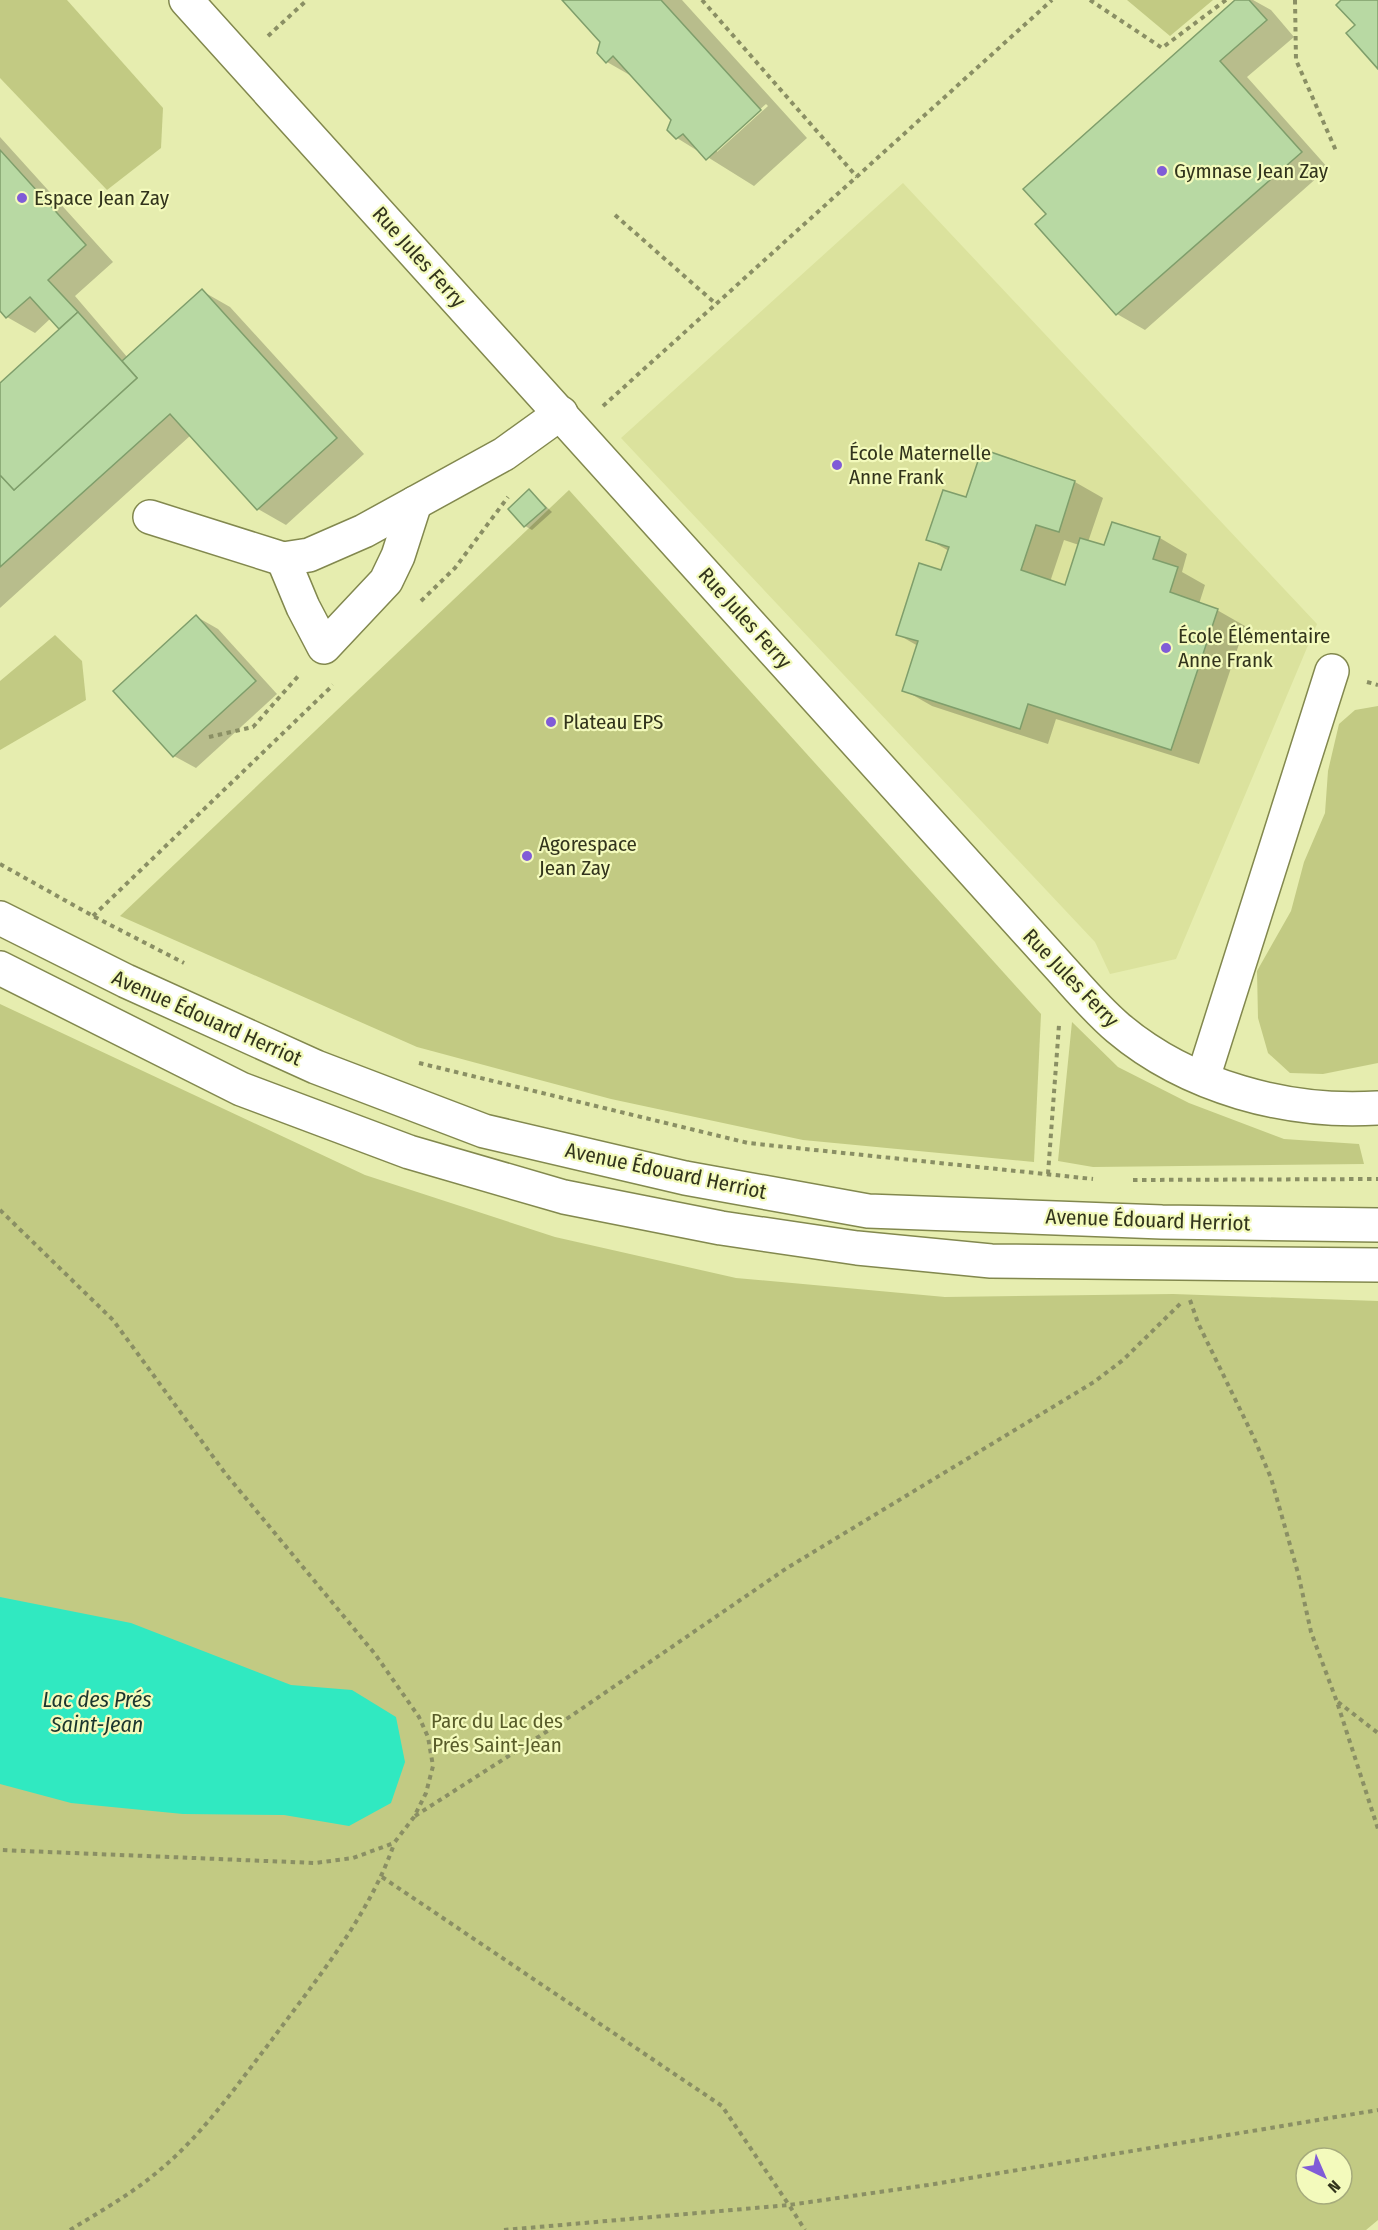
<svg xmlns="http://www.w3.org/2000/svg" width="1378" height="2230" font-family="'Fira Sans Condensed',sans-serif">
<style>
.built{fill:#dbe29d}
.green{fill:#c2ca83;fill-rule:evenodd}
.water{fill:#30e9c1}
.shadow{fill:#0003;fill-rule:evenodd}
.building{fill:#b8d9a3;stroke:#7f9e6b;stroke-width:1.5}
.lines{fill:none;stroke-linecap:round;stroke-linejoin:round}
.minor-casing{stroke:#82884e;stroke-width:36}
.major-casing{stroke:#82884e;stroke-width:36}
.path{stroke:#8a8f64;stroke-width:4;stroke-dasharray:4.5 4.5;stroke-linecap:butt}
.minor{stroke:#fff;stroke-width:33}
.major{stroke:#fff;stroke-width:33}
.poi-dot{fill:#805cd7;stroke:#f3fabc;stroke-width:2}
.labels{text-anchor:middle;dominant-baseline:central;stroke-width:4.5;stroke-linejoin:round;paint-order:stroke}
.poi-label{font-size:21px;fill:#32341c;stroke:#f3fabc;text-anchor:start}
.street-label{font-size:21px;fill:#32341c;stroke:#f3fabc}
.park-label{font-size:21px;fill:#585c29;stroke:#f3fabc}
.water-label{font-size:22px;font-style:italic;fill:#1b362e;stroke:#f3fabc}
</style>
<rect width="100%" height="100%" fill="#e6edaf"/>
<!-- built -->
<path class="built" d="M903,183L1317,624L1176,959L1110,974L1095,942L621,438Z"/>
<!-- green -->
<g class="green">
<path d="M0,0H67L163,108L161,148L107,190L0,78Z"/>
<path d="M1127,0H1213L1170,36Z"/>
<path d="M569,490L1041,1014L1034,1162L803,1140L611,1099L417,1047L120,916Z"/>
<path d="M55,635L82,661L86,700L0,750V681Z"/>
<path d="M1378,706V1063L1323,1074L1290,1073L1268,1053L1258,1018L1257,971L1291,911L1304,862L1325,813L1328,771L1339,724L1355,710Z"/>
<path d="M0,1004L365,1175L555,1237L736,1278L945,1297L1173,1294L1378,1301V2220L1366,2230H0ZM1306,2158H1342V2194H1306Z"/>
<path d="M1072,1022L1118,1067L1189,1103L1284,1139L1359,1144L1364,1164L1093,1167L1058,1161Z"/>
</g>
<!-- water -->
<path class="water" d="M0,1597L131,1623L291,1685L352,1690L396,1717L405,1762L391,1803L349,1826L284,1815L183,1814L71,1803L0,1784Z"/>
<!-- shadow -->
<g class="shadow">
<path d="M564,0H682L807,138L754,186L677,138L668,129L672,120L635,78L607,62L601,42ZM766,104L768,106L717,152V148Z"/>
<path d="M1237,0H1253L1271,10L1294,37L1247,77L1328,168L1145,330L1117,314L1048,214Z"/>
<path d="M0,137L113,262L75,296L128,358L202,291L230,307L364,454L286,525L258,509L191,435L0,608V385L61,329L51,318L35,333L7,317L0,309Z"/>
<path d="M983,451L1075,482L1103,498L1088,542L1105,547L1113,524L1160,538L1187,554L1182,572L1205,585L1199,604L1217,610L1245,626L1199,764L1056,719L1048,744L932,706L904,690L918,646L897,634L942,572L949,551L928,539L967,499ZM1064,540L1079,545L1066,587L1050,582Z"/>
<path d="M530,491L552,512L532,530L525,526Z"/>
<path d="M197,617L218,629L277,694L196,768L174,756Z"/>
</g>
<!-- building -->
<g class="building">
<path d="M562,0H661L761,110L706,160L683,134L676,139L667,130L671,120L613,56L606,63L597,53L600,42Z"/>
<path d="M1235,0H1249L1267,20L1220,61L1302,152L1116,315L1035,224L1046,214L1023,189Z"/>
<path d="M1341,0H1378V69L1346,33L1355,25L1336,5Z"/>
<path d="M0,150L86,245L48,280L78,312L59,329L30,297L6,318L0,311Z"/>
<path d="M202,289L337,438L257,510L170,414L0,567V475L14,490L137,378L122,361Z"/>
<path d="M78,312L137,378L14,490L0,475V383Z"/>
<path d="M982,449L1075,481L1059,532L1036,525L1021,570L1065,585L1080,538L1104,545L1112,522L1160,537L1153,559L1178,567L1170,592L1218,609L1171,750L1028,704L1020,729L902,691L918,641L896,635L919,563L941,570L949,547L926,540L943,490L966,497Z"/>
<path d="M529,489L546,508L524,527L508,509Z"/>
<path d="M196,615L256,681L173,757L113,691Z"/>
</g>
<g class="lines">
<!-- minor casing -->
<g class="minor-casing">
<g id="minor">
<path d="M186,0L1064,972C1081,991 1098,1011 1118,1028C1188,1087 1288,1114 1378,1108"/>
<path d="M150,517L283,559L309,555L364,531L504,454L561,413"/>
<path d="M283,559L303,607L324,647L386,581L398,556L415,503"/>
<path d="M1203,1078L1332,671"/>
</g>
</g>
<!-- major casing -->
<g class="major-casing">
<g id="major">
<path d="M0,918L126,981L316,1067L484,1131L685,1178L868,1211L1162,1222L1378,1225"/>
<path d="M0,968L241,1089L409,1152L564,1197L721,1228L857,1248L991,1261L1378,1265"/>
</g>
</g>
<!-- path -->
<g class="path">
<path d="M702,0L857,177"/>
<path d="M1090,0L1162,48L1226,0"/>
<path d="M1295,0L1296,60L1337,153"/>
<path d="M268,36L307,0"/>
<path d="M615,215L716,304L1052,0"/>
<path d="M603,406L716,304"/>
<path d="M421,601L455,568L508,497"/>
<path d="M1367,682L1378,685"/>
<path d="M209,737L253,727L300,674"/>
<path d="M0,864L93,916L184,963"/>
<path d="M93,916L333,685"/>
<path d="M419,1063L748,1143L1093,1179"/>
<path d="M1048,1174L1059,1025"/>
<path d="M1133,1180L1378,1179"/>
<path d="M0,1210L113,1320L225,1473L375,1654L419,1717L428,1737L433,1766L426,1793L414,1817L394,1843L353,1858L315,1863L0,1850"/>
<path d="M1190,1300L1198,1323L1254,1438L1271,1478L1298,1573L1311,1632L1337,1702L1378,1829"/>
<path d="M1338,1702L1378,1733"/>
<path d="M415,1816L571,1716L787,1568L1094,1382L1123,1360L1182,1302"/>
<path d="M382,1877L722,2106L789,2205L928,2185L1378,2110"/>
<path d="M70,2230C101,2211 133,2193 161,2169C204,2133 237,2085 271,2041C316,1980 369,1916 394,1844"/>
<path d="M504,2230L789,2205L805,2230"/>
</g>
<!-- minor -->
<use href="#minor" class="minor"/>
<!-- major -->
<use href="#major" class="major"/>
</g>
<!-- markers -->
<g class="poi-dot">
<circle cx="1162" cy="171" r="6"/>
<circle cx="22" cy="198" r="6"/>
<circle cx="837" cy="465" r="6"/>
<circle cx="1166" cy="648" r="6"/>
<circle cx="551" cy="722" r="6"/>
<circle cx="527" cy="856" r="6"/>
</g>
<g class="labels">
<!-- poi labels -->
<g class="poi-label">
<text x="1174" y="171">Gymnase Jean Zay</text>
<text x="34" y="198">Espace Jean Zay</text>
<text x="849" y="453">École Maternelle<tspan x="849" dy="24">Anne Frank</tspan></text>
<text x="1178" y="636">École Élémentaire<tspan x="1178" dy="24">Anne Frank</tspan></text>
<text x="563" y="722">Plateau EPS</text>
<text x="539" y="844">Agorespace<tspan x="539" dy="24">Jean Zay</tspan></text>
</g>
<!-- street labels -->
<g class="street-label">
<text transform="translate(419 257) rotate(48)">Rue Jules Ferry</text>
<text transform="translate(745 618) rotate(48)">Rue Jules Ferry</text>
<text transform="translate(1071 978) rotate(46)">Rue Jules Ferry</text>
<text transform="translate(207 1018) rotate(24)">Avenue Édouard Herriot</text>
<text transform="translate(666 1171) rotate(12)">Avenue Édouard Herriot</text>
<text transform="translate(1148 1220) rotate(2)">Avenue Édouard Herriot</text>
</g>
<!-- park labels -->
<g class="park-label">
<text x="497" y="1721">Parc du Lac des<tspan x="497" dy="24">Prés Saint-Jean</tspan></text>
</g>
<!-- water labels -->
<g class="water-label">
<text x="97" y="1699">Lac des Prés<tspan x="97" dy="25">Saint-Jean</tspan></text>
</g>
</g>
<!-- north arrow -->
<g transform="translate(1324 2176) rotate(136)"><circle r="28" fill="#f3fabc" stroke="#a6ab7c" stroke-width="1.5"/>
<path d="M0-4.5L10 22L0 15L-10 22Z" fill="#805cd7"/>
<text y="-9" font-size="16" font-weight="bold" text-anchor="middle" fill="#32341c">N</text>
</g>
</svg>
